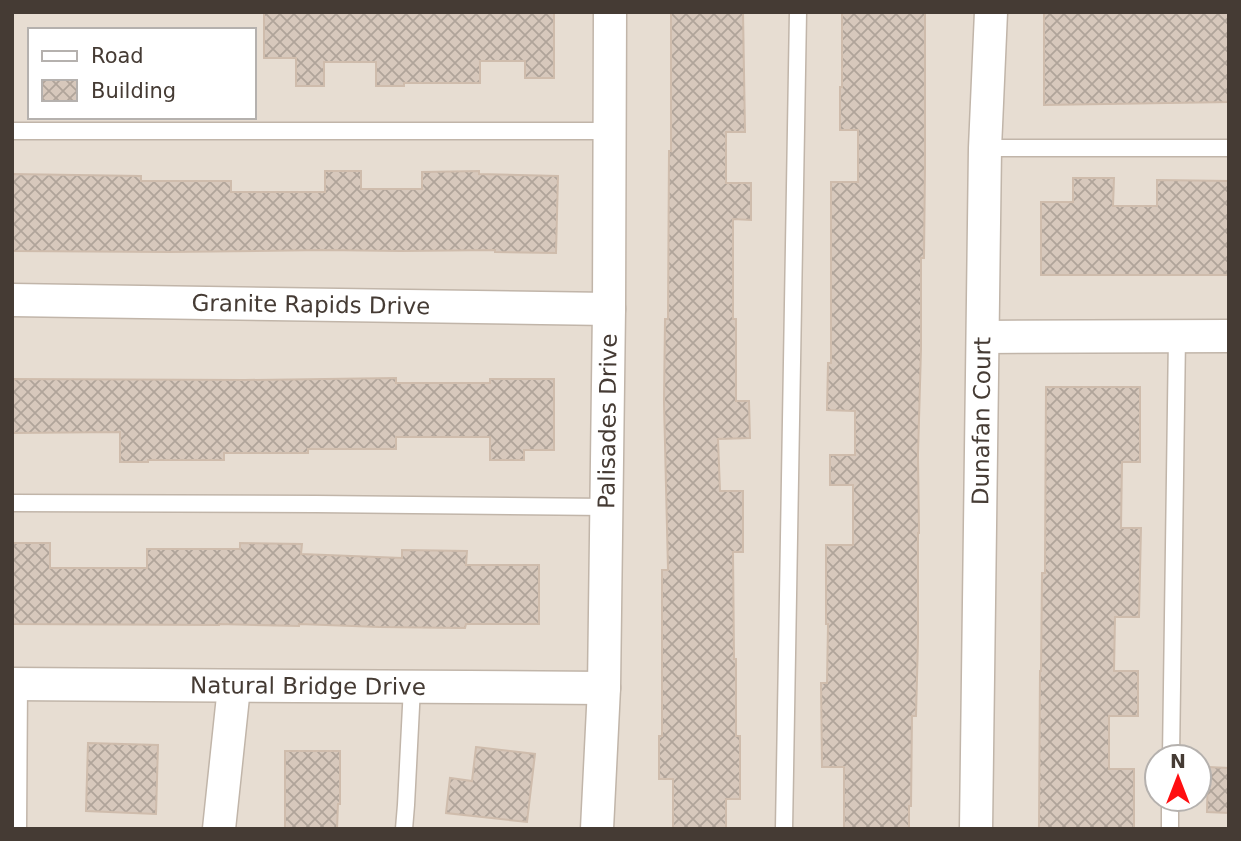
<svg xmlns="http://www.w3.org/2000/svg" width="1241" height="841" font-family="'DejaVu Sans',sans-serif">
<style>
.residential{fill:#e7ddd2;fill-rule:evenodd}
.building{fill:url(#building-cross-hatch);stroke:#cfbcac;stroke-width:2}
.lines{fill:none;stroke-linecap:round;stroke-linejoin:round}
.lane-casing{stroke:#c1b5a9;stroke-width:19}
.street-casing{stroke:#c1b5a9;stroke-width:35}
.lane{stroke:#fff;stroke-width:16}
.street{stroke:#fff;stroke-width:32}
.labels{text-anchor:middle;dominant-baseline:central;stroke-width:5;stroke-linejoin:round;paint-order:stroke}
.street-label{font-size:23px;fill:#453b34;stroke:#fff}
</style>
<defs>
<pattern id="building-cross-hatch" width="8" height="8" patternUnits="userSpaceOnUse" patternTransform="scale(1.75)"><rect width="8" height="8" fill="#d7c8bc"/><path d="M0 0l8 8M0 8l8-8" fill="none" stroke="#b0a49a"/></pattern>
</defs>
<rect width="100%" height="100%" fill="#f2ece4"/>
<!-- residential -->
<path class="residential" d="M12,12H1229V829H12ZM30,30H254V117H30ZM1157,757H1199V799H1157Z"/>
<!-- building -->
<g class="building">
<path d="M264,12H554V78H525V61H480V83H404V86H376V62H324V86H296V58H264Z"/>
<path d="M671,12H743L745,132H726V183H751V220L733,219V319H736V401H749L750,438L718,439L720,491H743V552H733L734,659H736V736H740V799H726V829H673V779H659V736H662V570H668L664,402L665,319H668L669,151H671Z"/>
<path d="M842,12H925V166L924,258H921V349L918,455L919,533H918V640L916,716H912L911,806H909V829H844V767H822L821,683H827L828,624H826V545H853V485H830V455H855V411L827,410L828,363H831V182H858V130H840V87H842Z"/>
<path d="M1229,12V102L1044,105V13Z"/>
<path d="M325,171H361V189H422V172L479,171V174L558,176L556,253L495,252V250L401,251L324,250L169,252L12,251V174L141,176V181H231V192H325Z"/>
<path d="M1073,178H1114L1113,206H1157V180L1229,181V275H1041V202H1073Z"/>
<path d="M396,378V383H490V379H554V450H524V460H490V437H396V449H308V453H224V460H148V462H120V432L12,433V379L245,380Z"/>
<path d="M1046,387H1140V462H1122L1121,528H1141L1139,617H1115L1114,671H1138V716H1109V769H1134V829H1039L1040,671H1041L1042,573H1045Z"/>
<path d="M12,543H50V568H147V549H240V543L302,544L301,554L402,558V550L467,551L466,565H539V624H466L465,628L379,627L299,624V626L219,624V625L12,624Z"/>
<path d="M88,743L158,745L156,814L86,811Z"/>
<path d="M476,747L535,754L527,822L446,813L450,778L472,781Z"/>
<path d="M285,751H340V804H338L337,829H285Z"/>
<path d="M1208,767L1229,768V813L1207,812Z"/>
</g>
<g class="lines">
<!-- lane casing -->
<g class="lane-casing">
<g id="lane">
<path d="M12,131H610"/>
<path d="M985,148H1229"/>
<path d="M12,503L316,504L607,507"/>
<path d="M1171,757L1177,336"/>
<path d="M18,829L19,684"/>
<path d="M404,829L406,805L412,687"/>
<path d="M784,829L798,12"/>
<path d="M1170,829V799"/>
</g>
</g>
<!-- street casing -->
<g class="street-casing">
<g id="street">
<path id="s1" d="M12,300L609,309"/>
<path d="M983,337L1229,336"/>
<path id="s2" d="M12,684L604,688"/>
<path d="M219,829L234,687"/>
<path id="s3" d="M597,829L604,688L609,309L610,12"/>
<path id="s4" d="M976,829L985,148L991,12"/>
</g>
</g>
<!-- lane -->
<use href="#lane" class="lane"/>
<!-- street -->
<use href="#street" class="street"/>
</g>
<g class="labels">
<!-- street labels -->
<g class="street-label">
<text stroke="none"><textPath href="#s1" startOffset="299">Granite Rapids Drive</textPath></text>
<text stroke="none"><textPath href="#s4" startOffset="408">Dunafan Court</textPath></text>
<text stroke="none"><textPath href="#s3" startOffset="408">Palisades Drive</textPath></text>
<text stroke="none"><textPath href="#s2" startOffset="296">Natural Bridge Drive</textPath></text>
</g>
</g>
<!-- border -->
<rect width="1241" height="841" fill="none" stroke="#453b34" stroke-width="28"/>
<!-- legend -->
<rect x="28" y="28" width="228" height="91" fill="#ffffff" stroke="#b5b1ae" stroke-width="2"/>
<rect x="42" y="51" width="35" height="10" fill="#ffffff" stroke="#b5b1ae" stroke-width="2"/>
<text x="91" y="63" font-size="21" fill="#453b34">Road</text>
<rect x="42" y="80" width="35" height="21" fill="url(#building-cross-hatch)" stroke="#b5b1ae" stroke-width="2"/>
<text x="91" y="98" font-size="21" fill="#453b34">Building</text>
<!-- north arrow -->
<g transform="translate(1178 778)"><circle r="33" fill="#ffffff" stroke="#b5b1ae" stroke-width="2"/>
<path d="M0-5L12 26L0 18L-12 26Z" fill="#ff0e10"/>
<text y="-10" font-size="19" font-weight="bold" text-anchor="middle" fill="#453b34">N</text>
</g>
</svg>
